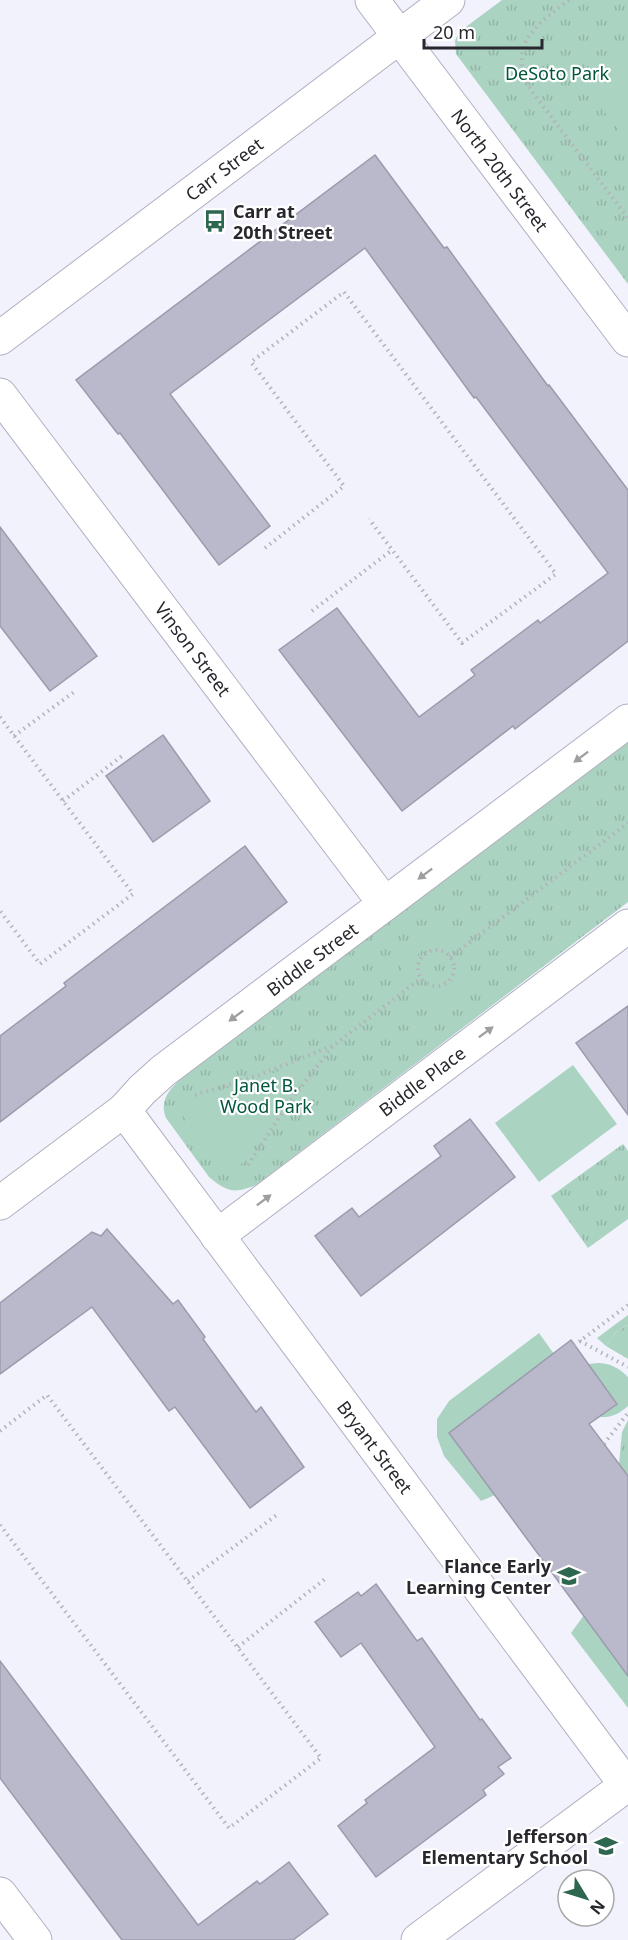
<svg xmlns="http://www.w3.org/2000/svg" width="628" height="1940" font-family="'Noto Sans',sans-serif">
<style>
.grass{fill:url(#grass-tufts)}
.garden{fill:#abd3c1}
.building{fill:#bab9cb;stroke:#9c9bad;stroke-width:1.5}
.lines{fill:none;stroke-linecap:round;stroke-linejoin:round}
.minor-casing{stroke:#b0afc1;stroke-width:35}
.path{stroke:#b2b2bb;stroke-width:4;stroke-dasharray:1.5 4.5;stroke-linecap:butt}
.minor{stroke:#fff;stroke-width:33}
.oneway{fill:#9e9ea1}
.labels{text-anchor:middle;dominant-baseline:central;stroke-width:4.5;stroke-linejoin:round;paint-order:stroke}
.park-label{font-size:18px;fill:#02563d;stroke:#fff}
.street-label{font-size:18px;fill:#28272e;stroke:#fff}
.poi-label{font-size:18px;font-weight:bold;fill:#28272e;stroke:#fff;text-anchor:end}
</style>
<defs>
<pattern id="grass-tufts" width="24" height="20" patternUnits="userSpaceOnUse" patternTransform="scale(1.5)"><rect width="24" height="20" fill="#abd3c1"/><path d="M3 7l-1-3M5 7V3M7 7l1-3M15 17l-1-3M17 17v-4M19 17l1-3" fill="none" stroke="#93b5a6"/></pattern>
</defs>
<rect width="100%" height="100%" fill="#f2f2fd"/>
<!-- grass -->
<g class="grass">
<path d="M502,0H628V284L456,54L455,41L459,32Z"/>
<path d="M628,741V902L256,1185C234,1194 227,1192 209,1177L166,1118C157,1096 177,1082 193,1069Z"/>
<path d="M623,1144L628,1151V1219L588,1248L551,1196Z"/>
<path d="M628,1325V1359L606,1346L616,1332Z"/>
<path d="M628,1420V1476L619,1464L622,1432Z"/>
</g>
<!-- garden -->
<g class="garden">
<path d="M628,45V142L581,82Z"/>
<path d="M430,933H440L459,941L449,949C429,938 409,954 414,976L404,982C396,960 408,940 430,933Z"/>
<path d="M467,953C483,990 443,1015 412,994L422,987C436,994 451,990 457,974V960Z"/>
<path d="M307,1062L311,1064L310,1067L231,1178L178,1110L200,1097Z"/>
<path d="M573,1065L617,1124L539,1182L495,1123Z"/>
<path d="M628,1315V1325L616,1332L606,1346L597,1338Z"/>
<path d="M539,1333L554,1354L495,1495L481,1501L444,1456L437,1437V1419L449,1401Z"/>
<path d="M598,1363C610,1363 619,1368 628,1377V1406C619,1414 611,1418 599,1417L617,1403L588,1364Z"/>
<path d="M584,1615L628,1676V1708L571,1633Z"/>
</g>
<!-- building -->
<g class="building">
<path d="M375,155L444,248L447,247L548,386L549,385L628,490V641L515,729L513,726L402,811L279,650L337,608L419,717L475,675L471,670L538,620L540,623L608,573L476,397L474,398L365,248L170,394L270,526L219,565L120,433L118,434L76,380Z"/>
<path d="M0,527L97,656L50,691L0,626Z"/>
<path d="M163,735L210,801L153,842L106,776Z"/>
<path d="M245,846L287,902L0,1122V1036L66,986L64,983Z"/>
<path d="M628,1006V1115L576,1043Z"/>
<path d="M470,1119L515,1177L361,1296L315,1236L352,1208L359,1217L441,1156L434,1146Z"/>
<path d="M107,1229L173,1304L178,1300L205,1337L203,1339L256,1412L261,1407L304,1467L250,1508L175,1407L169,1411L92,1307L0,1374V1303L92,1232L101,1236Z"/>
<path d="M571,1340L617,1404L589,1424L628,1476V1676L449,1433Z"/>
<path d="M376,1584L417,1641L422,1638L480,1720L482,1719L511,1758L498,1767L504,1774L483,1790L486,1795L376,1877L338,1826L367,1803L365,1800L435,1747L361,1643L341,1657L315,1622L358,1592L361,1596Z"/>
<path d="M0,1661L198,1925L257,1881L260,1884L289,1862L328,1914L293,1940H122L0,1778Z"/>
</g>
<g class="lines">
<!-- minor casing -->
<g class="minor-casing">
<g id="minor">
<path d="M372,0L628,340"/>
<path d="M0,338L448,0"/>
<path d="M0,395L385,904"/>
<path d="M124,1110L626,1785"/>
<path d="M0,1203L124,1110L142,1090L163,1071L628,721"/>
<path d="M217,1236L628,926"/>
<path d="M0,1894L35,1940"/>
<path d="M418,1940L628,1784"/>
</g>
</g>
<!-- path -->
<g class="path">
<path d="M569,0C537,24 506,45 530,89L628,218"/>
<path d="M265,548L344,486L251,362L344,292L556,574L462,643L369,519"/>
<path d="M312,611L392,550"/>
<path d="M0,717L133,894L40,964L0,911"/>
<path d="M14,736L74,692"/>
<path d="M63,801L122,756"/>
<circle cx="436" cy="968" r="18"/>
<path d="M450,957L628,823"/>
<path d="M195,1095L259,1075L332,1046"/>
<path d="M248,1165L290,1101L333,1046L421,978"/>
<path d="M628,1305L580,1341L628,1367"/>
<path d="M574,1345L580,1341"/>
<path d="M0,1431L47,1395L321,1758L229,1828L0,1525"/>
<path d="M604,1444L628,1413"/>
<path d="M188,1581L278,1514"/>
<path d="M238,1647L325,1579"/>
</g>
<!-- minor -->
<use href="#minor" class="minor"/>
</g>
<!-- one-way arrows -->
<defs><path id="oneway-solid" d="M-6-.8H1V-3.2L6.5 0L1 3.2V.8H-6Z" transform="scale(1.5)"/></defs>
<g class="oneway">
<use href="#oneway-solid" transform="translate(581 757) rotate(143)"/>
<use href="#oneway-solid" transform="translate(425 874) rotate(143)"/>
<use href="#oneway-solid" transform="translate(236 1016) rotate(143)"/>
<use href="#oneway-solid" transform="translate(486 1032) rotate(-37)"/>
<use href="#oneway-solid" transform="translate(264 1200) rotate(-37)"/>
</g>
<!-- icons -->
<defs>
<g id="bus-bare" transform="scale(1.8)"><path d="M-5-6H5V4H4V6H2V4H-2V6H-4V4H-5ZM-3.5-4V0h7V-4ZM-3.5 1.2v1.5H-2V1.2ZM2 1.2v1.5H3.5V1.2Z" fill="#2d6750" stroke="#fff" stroke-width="2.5" paint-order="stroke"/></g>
<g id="school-bare" transform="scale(1.8)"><path d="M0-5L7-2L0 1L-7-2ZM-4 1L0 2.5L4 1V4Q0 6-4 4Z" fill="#2d6750" stroke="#fff" stroke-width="2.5" paint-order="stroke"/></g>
</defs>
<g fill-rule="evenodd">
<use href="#bus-bare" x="215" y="221"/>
<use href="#school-bare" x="569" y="1576"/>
<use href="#school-bare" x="606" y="1846"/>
</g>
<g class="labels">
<!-- park labels -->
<g class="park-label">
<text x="557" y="73">DeSoto Park</text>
<text x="266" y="1085">Janet B.<tspan x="266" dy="21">Wood Park</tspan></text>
</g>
<!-- street labels -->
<g class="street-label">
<text transform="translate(224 169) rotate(-37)">Carr Street</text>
<text transform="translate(500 170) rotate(53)">North 20th Street</text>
<text transform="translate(193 649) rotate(53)">Vinson Street</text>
<text transform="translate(312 959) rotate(-37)">Biddle Street</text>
<text transform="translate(422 1081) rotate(-37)">Biddle Place</text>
<text transform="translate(375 1447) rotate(53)">Bryant Street</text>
</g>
<!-- poi labels -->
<g class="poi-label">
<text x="233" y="211" text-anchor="start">Carr at<tspan x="233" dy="21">20th Street</tspan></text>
<text x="551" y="1566">Flance Early<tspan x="551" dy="21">Learning Center</tspan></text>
<text x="588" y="1836">Jefferson<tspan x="588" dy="21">Elementary School</tspan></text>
</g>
</g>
<!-- north arrow -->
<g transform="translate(586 1898) rotate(128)"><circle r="28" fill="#ffffff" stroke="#a9a9ab" stroke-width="1.5"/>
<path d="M0-4.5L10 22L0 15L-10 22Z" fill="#2d6750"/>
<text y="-9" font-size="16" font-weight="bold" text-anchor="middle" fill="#28272e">N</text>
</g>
<!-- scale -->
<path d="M424 39v9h118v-9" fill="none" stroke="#28272e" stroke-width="3"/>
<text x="433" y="39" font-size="18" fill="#28272e" stroke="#ffffff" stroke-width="4.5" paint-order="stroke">20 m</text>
</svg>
